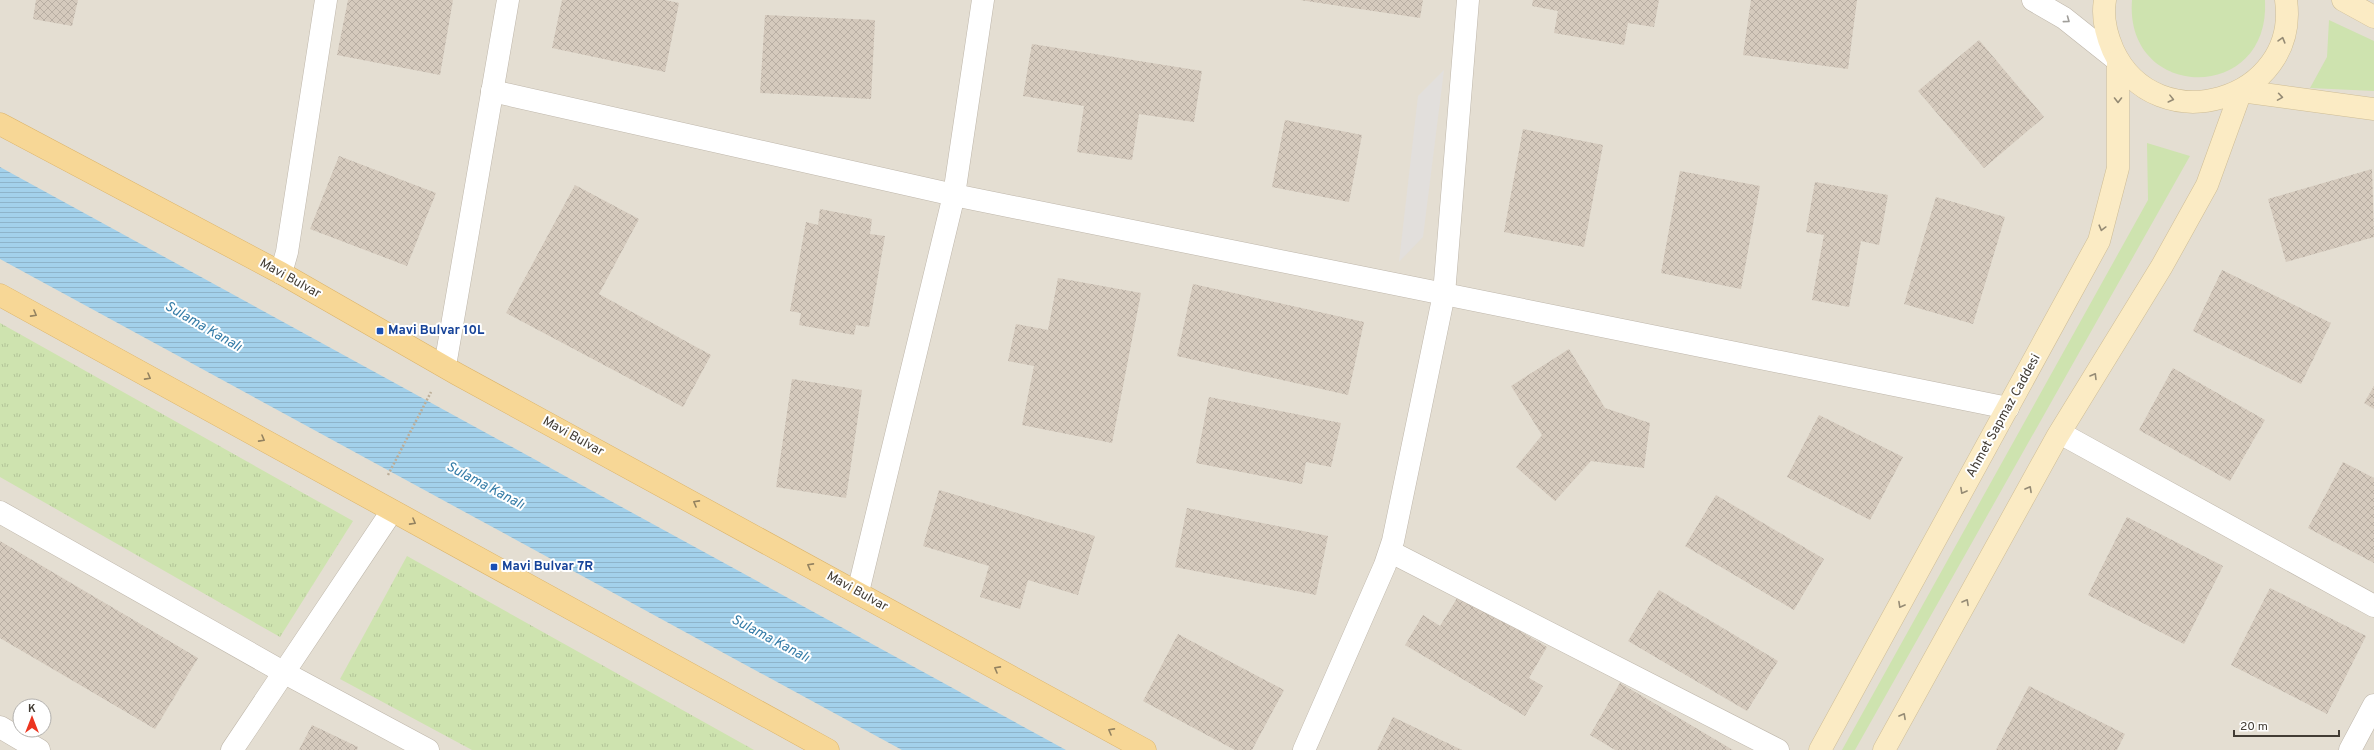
<svg xmlns="http://www.w3.org/2000/svg" width="2374" height="750" font-family="Overpass,sans-serif">
<style>
.residential{fill:#e4ded2;fill-rule:evenodd}
.grass{fill:#cee3af}
.park{fill:url(#park-tufts)}
.parking{fill:#e2dfdc}
.water{fill:url(#water-rules)}
.building{fill:url(#building-cross-hatch)}
.lines{fill:none;stroke-linecap:round;stroke-linejoin:round}
.minor-casing{stroke:#beb6aa;stroke-width:23}
.tertiary-casing{stroke:#beb6aa;stroke-width:23}
.secondary-casing{stroke:#cebd96;stroke-width:23}
.primary-casing{stroke:#dbb368;stroke-width:23}
.path{stroke:#bcae99;stroke-width:2.5;stroke-dasharray:2 2;stroke-linecap:butt}
.minor{stroke:#fff;stroke-width:22}
.tertiary{stroke:#fff;stroke-width:22}
.secondary{stroke:#fbebc4;stroke-width:22}
.primary{stroke:#f7d796;stroke-width:22}
.oneway{stroke:#a09e9a}
.oneway2{stroke:#958b75}
.oneway3{stroke:#938260}
.transit-dot{fill:#1a4fb4;stroke:#fff;stroke-width:1.5}
.labels{text-anchor:middle;dominant-baseline:central;stroke-width:4;stroke-linejoin:round;paint-order:stroke}
.street-label{font-size:13px;fill:#423c34;stroke:#fff}
.transit-label{font-size:13px;font-weight:bold;fill:#164399;stroke:#fff;text-anchor:start}
.water-label{font-size:14px;font-style:italic;fill:#357ca7;stroke:#fff}
</style>
<defs>
<pattern id="park-tufts" width="24" height="20" patternUnits="userSpaceOnUse"><rect width="24" height="20" fill="#cee3af"/><path d="M3 7l-1-3M5 7V3M7 7l1-3M15 17l-1-3M17 17v-4M19 17l1-3" fill="none" stroke="#b2c497"/></pattern>
<pattern id="water-rules" width="6" height="5" patternUnits="userSpaceOnUse"><rect width="6" height="5" fill="#a3d1eb"/><path d="M0 2.5h6" fill="none" stroke="#8eb4ca"/></pattern>
<pattern id="building-cross-hatch" width="8" height="8" patternUnits="userSpaceOnUse"><rect width="8" height="8" fill="#d5cabd"/><path d="M0 0l8 8M0 8l8-8" fill="none" stroke="#b8aea3"/></pattern>
</defs>
<rect width="100%" height="100%" fill="#f1ece4"/>
<!-- residential -->
<path class="residential" d="M0,0H2374V750H0ZM20,706H44V730H20Z"/>
<!-- grass -->
<g class="grass">
<path d="M2132,0H2265C2271,104 2124,102 2132,0Z"/>
<path d="M2329,20L2374,41V91L2310,88L2327,57Z"/>
<path d="M2147,143L2190,156L1855,750H1842L2148,200Z"/>
</g>
<!-- park -->
<g class="park">
<path d="M0,323L353,521L280,637L0,477Z"/>
<path d="M407,556L754,750H472L340,679Z"/>
</g>
<!-- parking -->
<path class="parking" d="M1444,70L1423,237L1399,262L1418,96Z"/>
<!-- water -->
<path class="water" d="M0,167L1066,750H902L0,259Z"/>
<!-- building -->
<g class="building">
<path d="M36,0H78L72,26L33,19Z"/>
<path d="M348,0H453L440,75L337,55Z"/>
<path d="M562,0H665L679,3L665,72L552,48Z"/>
<path d="M1300,0H1423L1420,18Z"/>
<path d="M1533,0H1659L1654,27L1628,23L1624,45L1554,33L1558,11L1532,6Z"/>
<path d="M1751,0H1857L1848,69L1743,55Z"/>
<path d="M765,15L875,20L871,99L760,93Z"/>
<path d="M1979,40L2044,117L1984,168L1918,91Z"/>
<path d="M1032,44L1202,71L1194,122L1139,114L1132,160L1077,152L1084,106L1023,96Z"/>
<path d="M1285,120L1362,135L1349,202L1272,187Z"/>
<path d="M1523,129L1603,145L1584,247L1504,232Z"/>
<path d="M339,156L436,193L407,266L310,229Z"/>
<path d="M2372,169L2374,237L2286,262L2268,199Z"/>
<path d="M1680,171L1760,186L1741,289L1661,273Z"/>
<path d="M1815,182L1888,195L1879,245L1861,241L1849,307L1812,300L1824,235L1806,232Z"/>
<path d="M575,185L639,219L599,294L711,355L683,407L506,313Z"/>
<path d="M1936,197L2005,217L1973,324L1904,304Z"/>
<path d="M820,209L872,219L870,234L885,236L869,327L856,325L854,335L799,325L801,313L790,311L806,222L818,225Z"/>
<path d="M2222,270L2331,323L2301,384L2193,331Z"/>
<path d="M1058,278L1141,293L1112,443L1022,425L1034,366L1008,361L1016,324L1048,330Z"/>
<path d="M1193,284L1364,322L1348,395L1177,356Z"/>
<path d="M1569,349L1605,408L1650,423L1644,468L1591,461L1555,501L1516,467L1542,435L1511,386Z"/>
<path d="M2173,368L2265,420L2230,481L2139,430Z"/>
<path d="M792,379L862,390L846,498L776,487Z"/>
<path d="M2374,386V409L2364,403Z"/>
<path d="M1209,397L1341,423L1331,467L1306,462L1302,484L1196,463Z"/>
<path d="M1819,415L1903,457L1870,520L1787,477Z"/>
<path d="M2343,462L2374,478V563L2308,528Z"/>
<path d="M939,490L1095,536L1078,595L1028,580L1020,609L980,597L989,566L923,546Z"/>
<path d="M1716,495L1824,559L1794,610L1685,546Z"/>
<path d="M1187,508L1328,536L1316,595L1175,567Z"/>
<path d="M2127,517L2223,566L2184,644L2088,595Z"/>
<path d="M0,541L198,658L155,729L0,638Z"/>
<path d="M2270,588L2366,636L2327,714L2231,665Z"/>
<path d="M1659,590L1778,661L1747,711L1628,641Z"/>
<path d="M1459,595L1547,647L1529,678L1543,686L1525,716L1405,645L1423,615L1440,626Z"/>
<path d="M1178,634L1284,690L1252,750H1235L1143,701Z"/>
<path d="M1620,683L1733,750H1615L1590,735Z"/>
<path d="M2029,686L2125,734L2117,750H1996Z"/>
<path d="M1393,717L1462,750H1377Z"/>
<path d="M312,725L358,747L357,750H299Z"/>
</g>
<g class="lines">
<!-- minor casing -->
<g class="minor-casing">
<g id="minor">
<path d="M492,91L954,195L2008,408"/>
<path d="M281,273L287,252L326,0"/>
<path d="M2060,433L2374,606"/>
<path d="M0,512L283,672L428,750"/>
<path d="M1391,552L1778,750"/>
<path d="M858,592L954,195L983,0"/>
<path d="M0,727L39,750"/>
<path d="M232,750L392,511"/>
<path d="M1304,750L1385,565L1393,541L1444,294L1468,0"/>
<path d="M2350,750L2374,705"/>
</g>
</g>
<!-- tertiary casing -->
<g class="tertiary-casing">
<g id="tertiary">
<path d="M2033,0L2064,18L2118,61"/>
<path d="M445,366L508,0"/>
</g>
</g>
<!-- secondary casing -->
<g class="secondary-casing">
<g id="secondary">
<path d="M2105,0C2102,17 2106,34 2113,50C2156,143 2300,101 2286,0"/>
<path d="M2343,0L2374,17"/>
<path d="M2241,91L2374,109"/>
<path d="M1820,750L2099,241L2118,168V61"/>
<path d="M1884,750L2057,437L2162,266L2207,185L2241,91"/>
</g>
</g>
<!-- primary casing -->
<g class="primary-casing">
<g id="primary">
<path d="M0,124L281,273L457,374L1145,750"/>
<path d="M0,295L828,750"/>
</g>
</g>
<!-- path -->
<path class="path" d="M388,475L431,392"/>
<!-- minor -->
<use href="#minor" class="minor"/>
<!-- tertiary -->
<use href="#tertiary" class="tertiary"/>
<!-- secondary -->
<use href="#secondary" class="secondary"/>
<!-- primary -->
<use href="#primary" class="primary"/>
</g>
<!-- one-way arrows -->
<defs><path id="oneway-chevron" d="M-2-3.5L2.5 0L-2 3.5" fill="none" stroke-width="1.6" stroke-linecap="round" stroke-linejoin="round"/></defs>
<use class="oneway" href="#oneway-chevron" transform="translate(2067 20) rotate(36)"/>
<g class="oneway2">
<use href="#oneway-chevron" transform="translate(2282 40) rotate(-74)"/>
<use href="#oneway-chevron" transform="translate(2280 97) rotate(9)"/>
<use href="#oneway-chevron" transform="translate(2171 99) rotate(14)"/>
<use href="#oneway-chevron" transform="translate(2118 100) rotate(90)"/>
<use href="#oneway-chevron" transform="translate(2102 228) rotate(105)"/>
<use href="#oneway-chevron" transform="translate(2094 376) rotate(-59)"/>
<use href="#oneway-chevron" transform="translate(2029 489) rotate(-61)"/>
<use href="#oneway-chevron" transform="translate(1963 491) rotate(119)"/>
<use href="#oneway-chevron" transform="translate(1966 602) rotate(-61)"/>
<use href="#oneway-chevron" transform="translate(1901 605) rotate(119)"/>
<use href="#oneway-chevron" transform="translate(1903 716) rotate(-61)"/>
</g>
<g class="oneway3">
<use href="#oneway-chevron" transform="translate(34 314) rotate(29)"/>
<use href="#oneway-chevron" transform="translate(148 377) rotate(29)"/>
<use href="#oneway-chevron" transform="translate(262 439) rotate(29)"/>
<use href="#oneway-chevron" transform="translate(696 503) rotate(-151)"/>
<use href="#oneway-chevron" transform="translate(413 522) rotate(29)"/>
<use href="#oneway-chevron" transform="translate(810 566) rotate(-151)"/>
<use href="#oneway-chevron" transform="translate(997 669) rotate(-151)"/>
<use href="#oneway-chevron" transform="translate(1111 731) rotate(-151)"/>
</g>
<!-- markers -->
<g class="transit-dot">
<rect x="376" y="327" width="8" height="8" rx="2"/>
<rect x="490" y="563" width="8" height="8" rx="2"/>
</g>
<g class="labels">
<!-- street labels -->
<g class="street-label">
<text transform="translate(290 279) rotate(29)">Mavi Bulvar</text>
<text transform="translate(2004 416) rotate(-61)">Ahmet Sapmaz Caddesi</text>
<text transform="translate(573 437) rotate(29)">Mavi Bulvar</text>
<text transform="translate(857 592) rotate(29)">Mavi Bulvar</text>
</g>
<!-- transit labels -->
<g class="transit-label">
<text x="388" y="331">Mavi Bulvar 10L</text>
<text x="502" y="567">Mavi Bulvar 7R</text>
</g>
<!-- water labels -->
<g class="water-label">
<text transform="translate(203 327) rotate(30)">Sulama Kanalı</text>
<text transform="translate(485 486) rotate(28)">Sulama Kanalı</text>
<text transform="translate(770 639) rotate(28)">Sulama Kanalı</text>
</g>
</g>
<!-- north arrow -->
<g transform="translate(32 718)"><circle r="19" fill="#ffffff" stroke="#b3b1ae"/>
<path d="M0-3L7 15L0 10L-7 15Z" fill="#ec3520"/>
<text y="-6" font-size="11" font-weight="bold" text-anchor="middle" fill="#423c34">K</text>
</g>
<!-- scale -->
<path d="M2234 730v6h105v-6" fill="none" stroke="#423c34" stroke-width="2"/>
<text x="2240" y="730" font-size="12" fill="#423c34" stroke="#ffffff" stroke-width="3" paint-order="stroke">20 m</text>
</svg>
